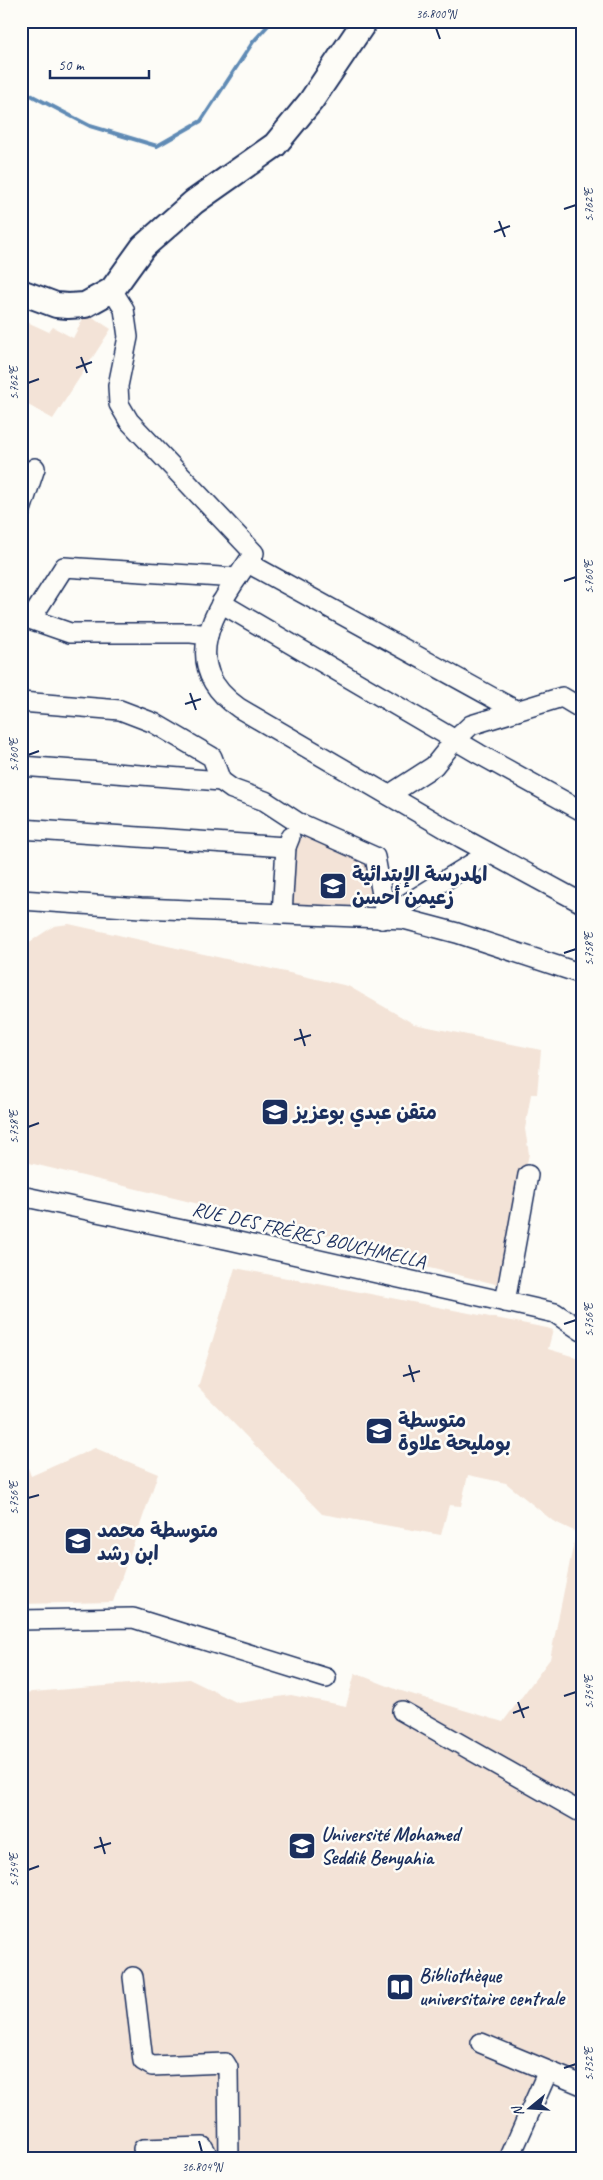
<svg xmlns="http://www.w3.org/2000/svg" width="603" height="2180" font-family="Caveat,'Playpen Sans Arabic',sans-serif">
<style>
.built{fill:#f3e3d7}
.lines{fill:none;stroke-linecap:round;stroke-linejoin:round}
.stream{stroke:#618bb5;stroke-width:4}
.minor-casing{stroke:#1b2f5e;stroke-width:22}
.major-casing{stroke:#1b2f5e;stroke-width:28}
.minor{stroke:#fdfcf7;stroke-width:19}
.major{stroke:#fdfcf7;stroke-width:24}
.ticks{fill:none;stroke:#1b2f5e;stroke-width:2}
.labels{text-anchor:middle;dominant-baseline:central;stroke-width:5;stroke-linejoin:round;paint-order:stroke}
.poi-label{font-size:20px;font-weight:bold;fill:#1b2f5e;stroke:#fdfcf7;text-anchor:start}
.street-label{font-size:20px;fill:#1b2f5e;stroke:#fdfcf7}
.neatline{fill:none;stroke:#1b2f5e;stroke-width:2}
.ticks-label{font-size:12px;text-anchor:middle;fill:#1b2f5e}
</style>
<rect width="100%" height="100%" fill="#fdfcf7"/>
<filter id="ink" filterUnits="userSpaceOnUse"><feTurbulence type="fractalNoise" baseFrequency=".02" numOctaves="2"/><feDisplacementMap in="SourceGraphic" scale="10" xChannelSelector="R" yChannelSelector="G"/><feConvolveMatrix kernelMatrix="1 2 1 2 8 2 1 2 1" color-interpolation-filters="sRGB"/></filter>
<g filter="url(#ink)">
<!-- built -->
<g class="built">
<path d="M21,306L24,308L23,320L49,332L53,327L73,338L86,313L111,329L53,419L21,401Z"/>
<path d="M307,833L371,866L375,906L292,910L296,842Z"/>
<path d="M69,924L348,986L414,1024L541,1050L537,1094H531L525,1129L529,1154L500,1285L421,1266L422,1258L21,1161V969L28,943L54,926Z"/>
<path d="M235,1268L547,1328L553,1330L548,1349L582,1359V2096L553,2084L518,2159H21V1693L189,1679L238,1703L291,1695L346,1706L355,1673L398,1690L503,1722L550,1659L576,1532L553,1521L506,1483L468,1475L461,1506L449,1505L441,1535L322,1514L198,1387Z"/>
<path d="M95,1448L158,1474L113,1602L21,1604V1450L31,1476Z"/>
</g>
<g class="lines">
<!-- stream -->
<path class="stream" d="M21,90L90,126L157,146L201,121L253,42L272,21"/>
<!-- minor casing -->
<g class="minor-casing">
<g id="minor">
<path d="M112,290L124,309L128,337L118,386L119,404L129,421L254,553C221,602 172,662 239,708L462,838L582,903"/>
<path d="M21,510L35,468"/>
<path d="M248,563L517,711"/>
<path d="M221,603L479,754L582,811"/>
<path d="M21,616L70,633H191L208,635"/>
<path d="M31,619L64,567L237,578"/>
<path d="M21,702L120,710L154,723L212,757L221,781L232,789L265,801L297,822L375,857L384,905L382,919"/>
<path d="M21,766L221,781"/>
<path d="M389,795L434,766L455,740L471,725L562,697L582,709"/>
<path d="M21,829L286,847"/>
<path d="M21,900L141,908L404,919L457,933L582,974"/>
<path d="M282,914L286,847L290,837"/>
<path d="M382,919L489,853"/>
<path d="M21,1196L230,1240L555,1313L582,1331"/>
<path d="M505,1302L528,1175"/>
<path d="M21,1620L133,1618L326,1678"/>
<path d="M402,1711L582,1813"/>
<path d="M133,1977L143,2061L152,2066L225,2063L228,2068L229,2159"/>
<path d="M481,2043L582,2085"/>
<path d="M143,2149L203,2147L206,2152V2159"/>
<path d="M509,2159L548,2071"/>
</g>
</g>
<!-- major casing -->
<g class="major-casing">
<path id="major" d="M21,292L56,305L68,306L85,305L112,290L143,247L194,202L275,145L311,101L365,21"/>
</g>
<!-- minor -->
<use href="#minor" class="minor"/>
<!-- major -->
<use href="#major" class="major"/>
</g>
</g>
<!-- ticks -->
<path class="ticks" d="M436,28L440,39M564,209L576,205M499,221L505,237M494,232L510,226M81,357L87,373M76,368L92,362M28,383L39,379M564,581L576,577M190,693L196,710M185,704L201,699M28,755L39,751M564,953L576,949M300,1029L305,1046M294,1040L311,1035M28,1127L39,1123M564,1324L576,1320M409,1365L414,1382M403,1376L420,1371M28,1498L39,1495M564,1696L576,1692M518,1702L524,1718M513,1713L529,1707M100,1837L105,1854M94,1848L111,1843M28,1870L39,1866M564,2068L576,2064M199,2141L202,2152"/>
<!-- icons -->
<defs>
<g id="school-square" transform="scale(1.4375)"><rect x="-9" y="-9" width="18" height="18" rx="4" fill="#1b2f5e" stroke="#fdfcf7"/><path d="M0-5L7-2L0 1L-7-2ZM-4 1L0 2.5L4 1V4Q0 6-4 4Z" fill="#fff"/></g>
<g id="university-square" transform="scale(1.4375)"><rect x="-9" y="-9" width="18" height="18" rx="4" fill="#1b2f5e" stroke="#fdfcf7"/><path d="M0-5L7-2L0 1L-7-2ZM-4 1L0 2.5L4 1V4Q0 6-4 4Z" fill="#fff"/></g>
<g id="library-square" transform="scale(1.4375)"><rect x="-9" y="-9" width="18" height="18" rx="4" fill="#1b2f5e" stroke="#fdfcf7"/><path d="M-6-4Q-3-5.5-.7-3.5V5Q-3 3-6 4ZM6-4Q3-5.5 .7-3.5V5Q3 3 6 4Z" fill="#fff"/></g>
</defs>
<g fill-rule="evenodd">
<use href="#school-square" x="333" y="886"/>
<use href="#school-square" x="275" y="1112"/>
<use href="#school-square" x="379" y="1431"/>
<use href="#school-square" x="78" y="1541"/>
<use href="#university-square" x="302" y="1846"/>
<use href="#library-square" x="400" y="1987"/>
</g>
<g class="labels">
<!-- poi labels -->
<g class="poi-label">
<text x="352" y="874">المدرسة الإبتدائية<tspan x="352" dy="23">زعيمن أحسن</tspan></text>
<text x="294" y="1112">متقن عبدي بوعزيز</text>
<text x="398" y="1420">متوسطة<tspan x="398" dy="23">بومليحة علاوة</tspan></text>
<text x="97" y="1530">متوسطة محمد<tspan x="97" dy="23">ابن رشد</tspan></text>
<text x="321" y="1834">Université Mohamed<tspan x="321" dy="23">Seddik Benyahia</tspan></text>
<text x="419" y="1975">Bibliothèque<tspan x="419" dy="23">universitaire centrale</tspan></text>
</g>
<!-- street labels -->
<g class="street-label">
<text transform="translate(309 1235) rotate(13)">RUE DES FRÈRES BOUCHMELLA</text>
</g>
</g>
<!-- margin -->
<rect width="603" height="2180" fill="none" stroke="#fdfcf7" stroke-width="55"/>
<!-- north arrow -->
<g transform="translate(530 2108) rotate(252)" stroke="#fdfcf7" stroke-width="4" paint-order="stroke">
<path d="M0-4L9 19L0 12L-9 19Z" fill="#1b2f5e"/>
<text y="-8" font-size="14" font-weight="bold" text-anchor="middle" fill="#1b2f5e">N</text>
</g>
<!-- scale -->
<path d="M50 70v8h99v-8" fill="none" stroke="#1b2f5e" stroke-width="2.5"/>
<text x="58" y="70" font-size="15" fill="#1b2f5e" stroke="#fdfcf7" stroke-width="4" paint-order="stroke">50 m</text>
<rect x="28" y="28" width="548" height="2124" class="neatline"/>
<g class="ticks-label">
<text x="436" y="18">36.800°N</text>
<text transform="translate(589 205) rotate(-90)" y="4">5.762°E</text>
<text transform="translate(14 383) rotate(-90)" y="4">5.762°E</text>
<text transform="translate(589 577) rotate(-90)" y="4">5.760°E</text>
<text transform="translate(14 755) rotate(-90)" y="4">5.760°E</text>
<text transform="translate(589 949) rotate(-90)" y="4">5.758°E</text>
<text transform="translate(14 1127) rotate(-90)" y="4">5.758°E</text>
<text transform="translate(589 1320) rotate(-90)" y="4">5.756°E</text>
<text transform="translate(14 1498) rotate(-90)" y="4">5.756°E</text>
<text transform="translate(589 1692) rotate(-90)" y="4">5.754°E</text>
<text transform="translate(14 1870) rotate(-90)" y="4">5.754°E</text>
<text transform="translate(589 2064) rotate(-90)" y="4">5.752°E</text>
<text x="202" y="2171">36.804°N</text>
</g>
</svg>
